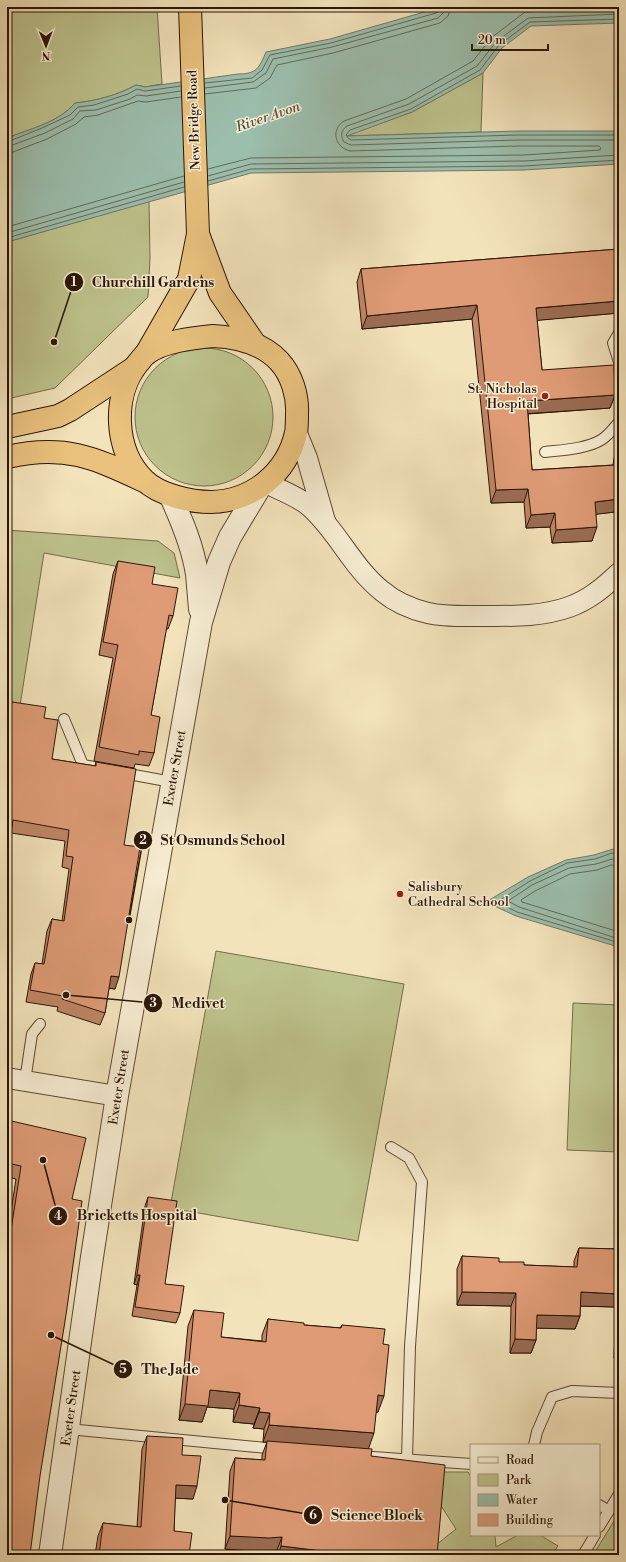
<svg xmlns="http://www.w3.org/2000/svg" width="626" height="1562" font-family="'Libre Bodoni',serif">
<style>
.green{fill:#bec38d;stroke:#746c49}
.water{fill:#9cbead;stroke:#6e7a6a}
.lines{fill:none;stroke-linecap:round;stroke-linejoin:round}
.shore{stroke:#636a59;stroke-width:1}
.service-casing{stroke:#5c4832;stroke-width:12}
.minor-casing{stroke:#5c4832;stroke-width:22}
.tertiary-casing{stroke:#5c4832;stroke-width:24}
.trunk-casing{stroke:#2a1505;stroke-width:24}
.service{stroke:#f7edd3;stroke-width:10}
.minor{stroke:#f7edd3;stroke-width:20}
.tertiary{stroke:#f7edd3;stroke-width:22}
.trunk{stroke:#eac27e;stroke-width:22}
.wall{fill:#bf8565;stroke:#2a1505}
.shaded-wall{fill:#9b6c53;stroke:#2a1505}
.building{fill:#de9b76;stroke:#2a1505}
.poi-dot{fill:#8f2418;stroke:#f7edd3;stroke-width:1.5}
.labels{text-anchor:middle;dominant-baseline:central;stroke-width:3;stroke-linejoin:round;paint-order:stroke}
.street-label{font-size:13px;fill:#2a1505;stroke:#f7edd3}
.poi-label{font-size:13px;fill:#2a1505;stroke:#f7edd3;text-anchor:end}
.water-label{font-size:14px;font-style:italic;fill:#525040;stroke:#f7edd3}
.leader{fill:none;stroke:#2a1505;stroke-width:1.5}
.callout-dot{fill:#2a1505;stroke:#f7edd3;stroke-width:1.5}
.mark-label{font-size:12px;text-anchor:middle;font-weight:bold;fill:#fff}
.callout-label{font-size:14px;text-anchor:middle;font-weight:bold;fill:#2a1505;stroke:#f7edd3;stroke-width:3;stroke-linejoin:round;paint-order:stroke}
</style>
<rect width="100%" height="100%" fill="#f3e3bb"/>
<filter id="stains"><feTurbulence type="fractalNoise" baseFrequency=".005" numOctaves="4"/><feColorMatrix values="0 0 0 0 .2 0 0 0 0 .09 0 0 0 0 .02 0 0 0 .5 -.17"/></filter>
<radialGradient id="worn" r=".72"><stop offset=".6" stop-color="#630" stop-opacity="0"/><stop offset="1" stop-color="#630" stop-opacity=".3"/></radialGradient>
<!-- green -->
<g class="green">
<path d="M7,7H157L162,84L145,87L136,85C118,95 96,101 75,103C60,122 30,129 7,138Z"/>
<path d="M483,73L481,132L345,136L412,112Z"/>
<path d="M149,201L150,258L148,297L55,388L7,399V242Z"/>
<circle cx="204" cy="417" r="69"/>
<path d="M7,530L158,541L174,553L180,578L44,553L19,712L7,710Z"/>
<path d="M216,951L404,984L358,1241L170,1208Z"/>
<path d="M573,1003L619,1005V1152L567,1150Z"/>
<path d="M434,1472H468L471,1477V1535H495L496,1547L518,1535H540L558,1546L552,1555H428L431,1549L456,1529L436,1498Z"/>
<path d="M619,1513V1555H593Z"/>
</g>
<!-- water -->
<g class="water">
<path d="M442,7H619V23L531,26L502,48L483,73L412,112L347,136L518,131H619V164L524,170L251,173L7,242V138C30,129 60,122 75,103C96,101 118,95 136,85L145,87L238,74C257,74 259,68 266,52L330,39Z"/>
<path d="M613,849L619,852V949L612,945L516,916L486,902L528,877L566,860L594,855Z"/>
</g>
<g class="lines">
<!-- shore -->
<g class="shore">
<path d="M619,14L528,18L496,42L477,66L409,104L347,126C341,130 340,136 344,142L351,145L518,140H619"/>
<path d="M619,19L530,22L499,45L480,70L411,109L350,130L346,135L348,138L351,140L518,135H619"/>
<path d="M205,83L252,78L262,70L270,55L331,43L436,13L439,11L440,7"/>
<path d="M205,88L253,82L266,73L273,59L332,47L438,18L443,13L445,7"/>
<path d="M205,94L256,88L270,78L277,65L333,53L440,23L448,16L451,7"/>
<path d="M7,142L42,128L70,115L78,107L94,105L128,94L137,89L145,91L181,86"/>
<path d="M7,147L45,133L73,119L80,111L96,110L130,99L137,95L146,96L181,91"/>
<path d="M7,153L13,152L47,139L76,124L84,117L98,115L138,101L146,102L181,97"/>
<path d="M208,169L251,158L524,155L600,150L601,148L599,146H518L350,151C334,147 331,129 344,121L406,99L473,61L491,38L525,12L619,8"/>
<path d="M208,176L251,164L524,161L619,155"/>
<path d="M208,181L251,169L524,166L619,160"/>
<path d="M7,227L184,176"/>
<path d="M7,233L184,182"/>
<path d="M7,238L184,187"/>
<path d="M619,855L612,853L595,859L567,863L530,881L497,902L517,912L613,941L619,945"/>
<path d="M619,860L612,859L596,864L569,868L532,885L508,901L519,907L619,939"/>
<path d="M619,866L611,865L597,870L570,874L535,891L521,900L522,902L619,932"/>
</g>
<!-- service casing -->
<g class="service-casing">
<g id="service">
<path d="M619,333L613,343L619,362"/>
<path d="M545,452C562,450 586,449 601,440C608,436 614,428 619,422"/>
<path d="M64,719L83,765L94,767"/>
<path d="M123,773L172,782"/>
<path d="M25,1081L32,1034L40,1024"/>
<path d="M391,1147L409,1158L422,1182L410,1346L407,1459"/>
<path d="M68,1429L277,1449"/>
<path d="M534,1445L537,1432L552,1397L572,1391L619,1393"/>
<path d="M373,1457L471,1464"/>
<path d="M599,1505L609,1511"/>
<path d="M599,1527L619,1494"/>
<path d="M583,1555L595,1535"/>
</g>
</g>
<!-- minor casing -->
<g class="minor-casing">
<g id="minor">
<path d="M296,431L307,458L325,521"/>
<path d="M266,483C278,489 299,497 309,506C337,530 352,567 382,591C395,602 411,609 428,613C445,617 464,616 482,616C511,616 541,617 569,607C589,600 604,587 619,573"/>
<path d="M7,1078L117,1096"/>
</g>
</g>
<!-- tertiary casing -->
<g class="tertiary-casing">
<g id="tertiary">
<path d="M171,497C182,521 193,547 197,574C198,585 199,597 200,609"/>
<path d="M50,1555L92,1257L117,1096L201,622L219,562L230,537L260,487"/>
</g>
</g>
<!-- trunk casing -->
<g class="trunk-casing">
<g id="trunk">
<path d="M198,234L220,293L255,344"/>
<path d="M213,336C237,337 262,343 279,361C292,375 298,396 297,414C297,420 297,427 296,433C287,473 253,501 211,502C191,502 159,495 144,480C114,451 112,395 138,363C141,360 143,356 146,354C163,341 193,338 213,336Z"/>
<path d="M146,354L189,279L198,234L190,7"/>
<path d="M7,427L58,416L70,410L134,368"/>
<path d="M7,457C64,444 93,457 144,481"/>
</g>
</g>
<!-- service -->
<use href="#service" class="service"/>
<!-- minor -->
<use href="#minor" class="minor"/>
<!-- tertiary -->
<use href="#tertiary" class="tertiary"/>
<!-- trunk -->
<use href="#trunk" class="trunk"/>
</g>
<!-- wall -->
<g class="wall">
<path d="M619,249V313L537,320L542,370L615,395L610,408L528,414L532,470L613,465L618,434L619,430V500L615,512L596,514L592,541L552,543L550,527L526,528L524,502L491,503L472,319L362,329L357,282L361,269Z"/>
<path d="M118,561L152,584L173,616L168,629H166L151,715L154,753L149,766L135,764L134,768L94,761L113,658L99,655L113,574Z"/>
<path d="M12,702L44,718L52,759L95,766L96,762L124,845L115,989L109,988L105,1013L100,1025L57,1011L58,1007L26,1002L31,974L35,963L42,964L47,931L52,919L62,921L69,869L62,867L65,841L11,833L8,711Z"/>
<path d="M7,1120L72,1199L7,1555V1237L16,1179L7,1177Z"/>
<path d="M148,1197L165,1284L180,1313L176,1323L132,1316L137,1285L134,1284L145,1206Z"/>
<path d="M579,1248L619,1249V1359L614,1358L616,1307L580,1306V1316L575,1329L536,1328V1340L531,1353H510L511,1306L457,1305V1269L462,1256L499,1262L524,1265L574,1267V1261Z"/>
<path d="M194,1310L221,1337L262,1341V1335L268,1319L304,1325L340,1328L342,1325L383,1344L378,1412H376L368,1449L371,1456L437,1555H277V1550L264,1552L225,1549L230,1471L235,1458L262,1460V1455L267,1442H263L264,1429L253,1428L254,1424L233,1422L234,1409L207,1407L202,1422L179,1420L188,1326Z"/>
<path d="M147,1436L182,1455L193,1499L175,1498L174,1531L189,1555H95L98,1536L103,1523L137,1527L142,1449Z"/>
</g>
<!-- shaded-wall -->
<g class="shaded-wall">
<path d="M619,301V313L531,321L536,308Z"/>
<path d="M477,305L472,319L362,329L367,316Z"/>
<path d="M615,395L610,408L522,414L527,401Z"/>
<path d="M528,489L524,502L491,503L496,490Z"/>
<path d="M619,499L615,512L590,515L595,502Z"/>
<path d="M555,513L550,527L526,528L531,515Z"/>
<path d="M597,527L592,541L552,543L556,530Z"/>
<path d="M7,839L10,840L7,848Z"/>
<path d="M111,976L119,977L115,989L107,988Z"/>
<path d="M137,1275H140L137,1285L134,1284Z"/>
<path d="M462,1292L516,1293L511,1306L457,1305Z"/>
<path d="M581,1292L619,1294V1300L616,1307L576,1306Z"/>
<path d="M537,1315L580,1316L575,1329L532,1328Z"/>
<path d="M515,1339L536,1340L531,1353H510Z"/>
<path d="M618,1345H619V1359L614,1358Z"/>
<path d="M210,1390L240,1393L234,1409L207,1407L202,1422L179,1420L185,1404Z"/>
<path d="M378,1395L384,1396L378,1412H372Z"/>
<path d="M239,1405L260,1408L254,1424L233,1422Z"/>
<path d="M259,1412L270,1413L264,1429L253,1428Z"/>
<path d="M269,1425L374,1433L368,1450L263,1442Z"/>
<path d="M176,1485L197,1486L193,1499L171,1498Z"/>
<path d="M230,1536L282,1537L277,1550L264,1552L225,1549Z"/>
<path d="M281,1546L355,1555H278Z"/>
</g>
<!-- building -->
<g class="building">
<path d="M619,249V301L536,308L542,370L614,365L615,395L527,401L532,470L616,465L619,443V499L595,502L597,527L556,530L555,513L531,515L528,489L496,490L477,305L367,316L361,269Z"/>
<path d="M118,561L155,567L152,584L178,588L173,616L169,615L151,715L160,717L154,753L139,751V755L99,747L118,645L103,642Z"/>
<path d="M12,702L46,707L44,718L58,720L52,759L96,766V762L136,769L124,845L140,847L119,977L111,976L105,1013L62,999L63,996L30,990L35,963L44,964L52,919L64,921L73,857L66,856L69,830L13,820L10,840L7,839V711L10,712Z"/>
<path d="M7,1120L86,1138L72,1199L82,1201L66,1315L40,1476L30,1555H7V1249H8L21,1166L7,1163Z"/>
<path d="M148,1197L177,1201L165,1284L184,1286L180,1313L135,1307L140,1275H137Z"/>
<path d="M579,1248L619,1249V1294L581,1292L580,1316L537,1315L536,1340L515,1339L516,1293L462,1292V1256L499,1258V1262H524V1265L577,1267Z"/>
<path d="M194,1310L224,1313L221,1337L266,1342L268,1319L304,1323V1325L341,1328L342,1325L385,1329L383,1344L389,1345L384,1396L378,1395L374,1433L269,1425L270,1413L259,1412L260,1408L239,1405L240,1393L210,1390L208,1406L185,1404Z"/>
<path d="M147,1436L183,1438L182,1455L201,1456L197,1486L176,1485L174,1531L192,1533L189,1555H99L103,1523L141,1527Z"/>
<path d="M267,1441L372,1449L371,1456L445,1465L437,1555H355L281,1546L282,1537L269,1538L230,1536L235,1458L265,1460Z"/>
</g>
<!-- markers -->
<g class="poi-dot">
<circle cx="545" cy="396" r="4"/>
<circle cx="400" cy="894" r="4"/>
</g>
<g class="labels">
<!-- street labels -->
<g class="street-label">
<text transform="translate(194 120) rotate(-92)">New Bridge Road</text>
<text transform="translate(175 768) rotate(-80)">Exeter Street</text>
<text transform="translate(119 1087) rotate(-81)">Exeter Street</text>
<text transform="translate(71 1408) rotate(-82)">Exeter Street</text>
</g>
<!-- poi labels -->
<g class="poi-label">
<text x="537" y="389">St. Nicholas<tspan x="537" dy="15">Hospital</tspan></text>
<text x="408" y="887" text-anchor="start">Salisbury<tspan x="408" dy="15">Cathedral School</tspan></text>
</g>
<!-- water labels -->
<g class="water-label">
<text transform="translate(268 117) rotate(-19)">River Avon</text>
</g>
</g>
<!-- callouts -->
<path class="leader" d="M54 342L74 282M129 920L143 840M66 995L153 1003M43 1160L58 1216M51 1335L123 1369M225 1500L313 1515"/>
<g class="callout-dot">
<circle cx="54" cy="342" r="4"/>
<circle cx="129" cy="920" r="4"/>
<circle cx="66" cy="995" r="4"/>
<circle cx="43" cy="1160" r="4"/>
<circle cx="51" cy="1335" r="4"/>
<circle cx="225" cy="1500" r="4"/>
<circle cx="74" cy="282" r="10"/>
<circle cx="143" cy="840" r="10"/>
<circle cx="153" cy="1003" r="10"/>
<circle cx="58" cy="1216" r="10"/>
<circle cx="123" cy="1369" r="10"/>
<circle cx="313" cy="1515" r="10"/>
</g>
<g class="mark-label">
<text x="74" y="286">1</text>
<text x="143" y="844">2</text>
<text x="153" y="1007">3</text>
<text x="58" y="1220">4</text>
<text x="123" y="1373">5</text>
<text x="313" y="1519">6</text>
</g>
<g class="callout-label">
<text x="153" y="287">Churchill Gardens</text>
<text x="223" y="845">St Osmunds School</text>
<text x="198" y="1008">Medivet</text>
<text x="137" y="1220">Bricketts Hospital</text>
<text x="170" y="1374">The Jade</text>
<text x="377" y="1520">Science Block</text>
</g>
<!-- margin -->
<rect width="626" height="1562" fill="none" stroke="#f3e3bb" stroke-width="24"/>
<rect x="8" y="8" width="610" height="1546" fill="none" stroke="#2a1505" stroke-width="2"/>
<rect x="12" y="12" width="602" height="1538" fill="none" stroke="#2a1505"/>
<!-- legend -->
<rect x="470" y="1444" width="130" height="92" fill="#f7edd3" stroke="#a59781"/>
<rect x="478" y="1457" width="20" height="6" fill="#f7edd3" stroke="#a59781"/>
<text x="506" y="1464" font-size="12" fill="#2a1505">Road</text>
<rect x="478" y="1474" width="20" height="12" fill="#bec38d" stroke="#a59781"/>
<text x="506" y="1484" font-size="12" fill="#2a1505">Park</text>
<rect x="478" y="1494" width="20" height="12" fill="#9cbead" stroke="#a59781"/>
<text x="506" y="1504" font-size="12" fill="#2a1505">Water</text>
<rect x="478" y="1514" width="20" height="12" fill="#de9b76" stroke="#a59781"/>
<text x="506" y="1524" font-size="12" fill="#2a1505">Building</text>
<!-- north arrow -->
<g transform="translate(46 46) rotate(179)" stroke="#f7edd3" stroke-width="3" paint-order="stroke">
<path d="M0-3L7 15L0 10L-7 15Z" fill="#2a1505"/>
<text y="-6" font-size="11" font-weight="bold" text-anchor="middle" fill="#2a1505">N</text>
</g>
<!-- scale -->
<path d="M472 44v6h76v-6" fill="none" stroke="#2a1505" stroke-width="2"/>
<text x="478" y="44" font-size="12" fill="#2a1505" stroke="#f7edd3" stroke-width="3" paint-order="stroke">20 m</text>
<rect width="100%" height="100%" filter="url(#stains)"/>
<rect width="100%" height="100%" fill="url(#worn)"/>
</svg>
